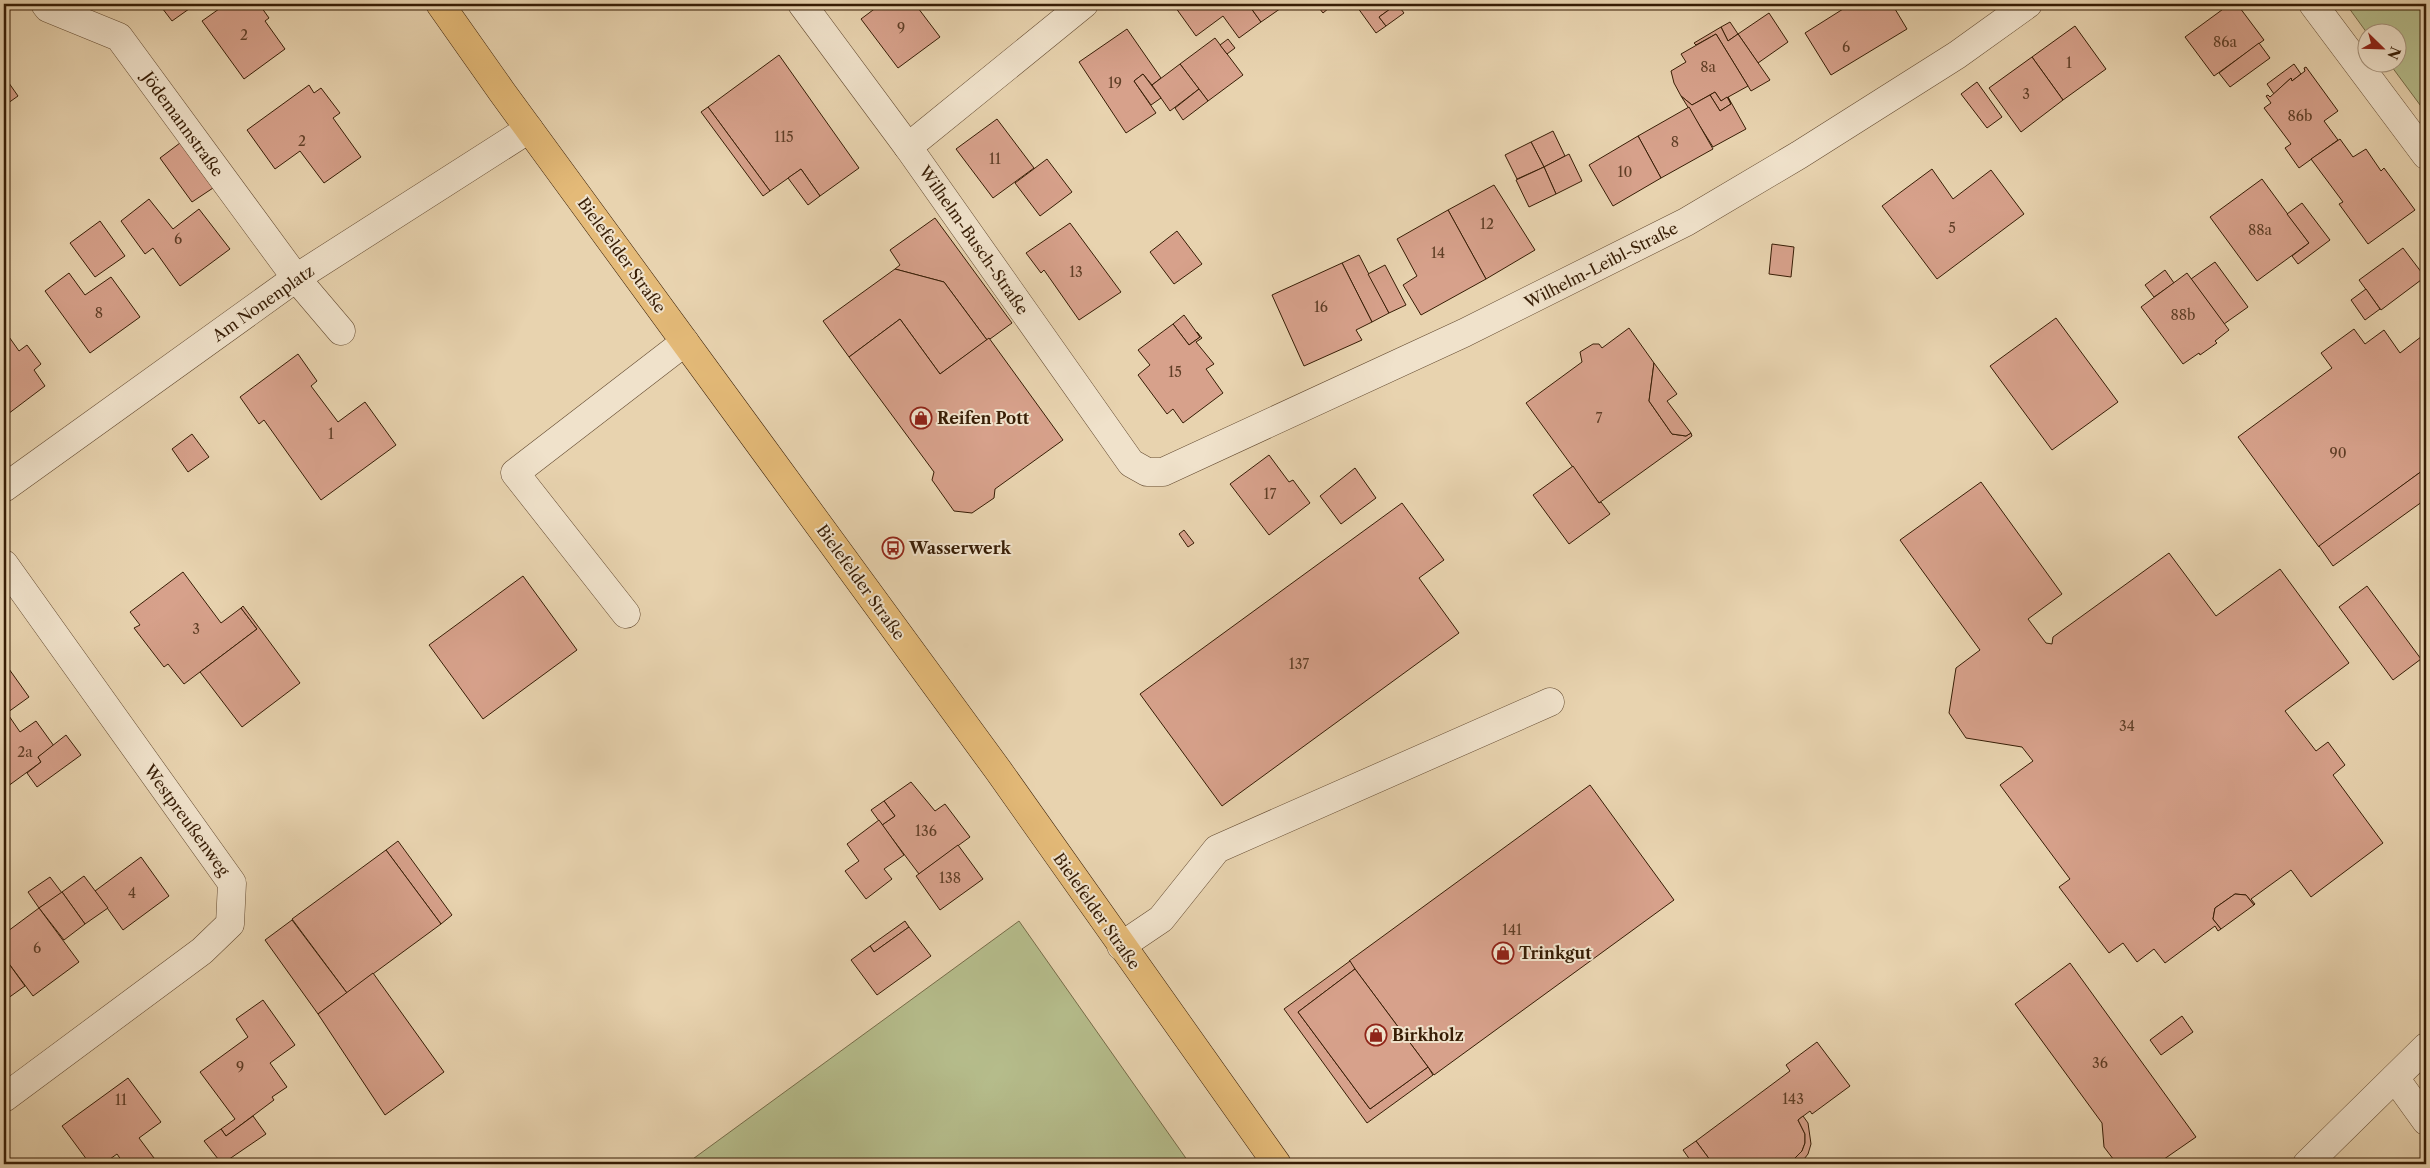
<svg xmlns="http://www.w3.org/2000/svg" width="2430" height="1168" font-family="'Libre Caslon Text',serif">
<style>
.green{fill:#b5bc8b;stroke:#766c48}
.building{fill:#d7a18b;stroke:#371d05}
.lines{fill:none;stroke-linecap:round;stroke-linejoin:round}
.minor-casing{stroke:#634a30;stroke-width:29}
.major-casing{stroke:#371d05;stroke-width:29}
.minor{stroke:#f0e2cb;stroke-width:28}
.major{stroke:#e4ba78;stroke-width:28}
.labels{text-anchor:middle;dominant-baseline:central;stroke-width:4;stroke-linejoin:round;paint-order:stroke}
.number-label{font-size:14px;fill:#5f3e26}
.street-label{font-size:16px;fill:#371d05;stroke:#f0e2cb}
.poi-label{font-size:16px;font-weight:bold;fill:#371d05;stroke:#f0e2cb;text-anchor:start}
</style>
<rect width="100%" height="100%" fill="#e8d3af"/>
<filter id="stains"><feTurbulence type="fractalNoise" baseFrequency=".004" numOctaves="4"/><feColorMatrix values="0 0 0 0 .2 0 0 0 0 .09 0 0 0 0 .02 0 0 0 .5 -.17"/></filter>
<radialGradient id="worn" r=".72"><stop offset=".6" stop-color="#630" stop-opacity="0"/><stop offset="1" stop-color="#630" stop-opacity=".3"/></radialGradient>
<!-- green -->
<g class="green">
<path d="M2346,4H2426V113L2389,63L2398,62V32L2367,33Z"/>
<path d="M1019,921L1190,1164H686Z"/>
</g>
<!-- building -->
<g class="building">
<path d="M159,4H196L172,21Z"/>
<path d="M226,4H259L269,18L265,21L285,49L244,79L202,21Z"/>
<path d="M881,4H915L940,37L898,68L861,19Z"/>
<path d="M1173,4H1248L1261,22L1239,38L1223,16L1196,36Z"/>
<path d="M1248,4H1287L1261,22Z"/>
<path d="M1316,4H1326L1329,8L1323,13Z"/>
<path d="M1355,4H1397L1379,17L1386,26L1376,33Z"/>
<path d="M1397,4L1404,13L1386,26L1379,17Z"/>
<path d="M1851,4H1892L1907,29L1831,75L1805,33Z"/>
<path d="M2230,4H2237L2264,40L2214,76L2185,37Z"/>
<path d="M1769,13L1788,42L1758,63L1738,34Z"/>
<path d="M1730,22L1738,34L1728,41L1721,27Z"/>
<path d="M2075,26L2106,69L2063,100L2032,57Z"/>
<path d="M1721,27L1728,41L1738,34L1770,80L1751,91L1716,34L1696,45L1694,43Z"/>
<path d="M1127,29L1161,78L1152,85L1143,74L1134,81L1156,113L1126,133L1079,62Z"/>
<path d="M1716,34L1748,86L1721,101L1715,92L1692,105L1681,96L1674,83L1671,71L1686,62L1681,54Z"/>
<path d="M1215,38L1243,75L1208,101L1180,64Z"/>
<path d="M1228,39L1235,48L1227,54L1220,45Z"/>
<path d="M2259,43L2270,58L2230,87L2219,73Z"/>
<path d="M779,55L859,168L820,196L801,169L770,191L708,107Z"/>
<path d="M2032,57L2063,100L2021,132L1989,88Z"/>
<path d="M1180,64L1199,89L1170,111L1152,85Z"/>
<path d="M2294,64L2301,74L2292,81L2291,78L2274,94L2267,84Z"/>
<path d="M2306,67L2338,111L2324,121L2338,140L2299,168L2285,148L2291,144L2264,108L2271,103L2266,96L2268,95L2270,97L2291,78L2292,81L2305,71L2304,68Z"/>
<path d="M1143,74L1161,98L1151,105L1134,81Z"/>
<path d="M4,76L18,96L4,106Z"/>
<path d="M1977,82L2002,117L1987,128L1961,94Z"/>
<path d="M309,85L314,93L321,88L340,113L333,118L361,157L324,183L300,151L275,169L247,130Z"/>
<path d="M1199,89L1208,101L1183,120L1175,108Z"/>
<path d="M1715,92L1721,101L1727,97L1731,104L1720,111L1710,95Z"/>
<path d="M1710,95L1720,111L1731,104L1728,97L1746,129L1713,147L1681,96L1692,105Z"/>
<path d="M708,107L770,191L763,196L701,112Z"/>
<path d="M1689,107L1713,149L1661,178L1638,136Z"/>
<path d="M997,119L1034,168L993,198L956,149Z"/>
<path d="M1553,131L1565,156L1544,167L1531,142Z"/>
<path d="M1638,136L1661,178L1613,206L1589,165Z"/>
<path d="M2340,139L2353,157L2366,149L2381,171L2384,168L2415,210L2368,244L2339,204L2343,202L2311,159Z"/>
<path d="M1531,142L1544,167L1517,179L1505,155Z"/>
<path d="M180,143L213,188L192,202L160,158Z"/>
<path d="M1569,154L1582,181L1556,194L1544,167Z"/>
<path d="M1047,159L1072,192L1040,216L1015,183Z"/>
<path d="M1544,167L1556,194L1529,207L1516,180Z"/>
<path d="M801,169L820,196L808,205L788,178Z"/>
<path d="M1932,169L1953,199L1991,170L2024,214L1937,279L1882,206Z"/>
<path d="M2262,179L2309,243L2257,281L2210,217Z"/>
<path d="M1494,185L1535,250L1486,279L1448,210Z"/>
<path d="M149,199L173,229L199,209L230,249L180,286L153,248L145,254L121,221Z"/>
<path d="M2302,203L2330,240L2298,264L2292,256L2309,243L2287,214Z"/>
<path d="M1448,210L1486,279L1421,315L1403,285L1417,276L1397,239Z"/>
<path d="M935,218L1012,323L990,339L987,340L944,282L895,269L900,265L890,250Z"/>
<path d="M100,221L125,256L95,277L70,243Z"/>
<path d="M1070,223L1121,292L1079,320L1044,270L1041,273L1026,253Z"/>
<path d="M1177,231L1202,264L1174,284L1150,252Z"/>
<path d="M1772,244L1794,247L1791,277L1769,274Z"/>
<path d="M2403,248L2425,277L2381,310L2359,280Z"/>
<path d="M1359,255L1389,313L1372,322L1342,263Z"/>
<path d="M2215,262L2248,307L2224,324L2191,279Z"/>
<path d="M1342,263L1372,322L1356,330L1362,340L1304,366L1272,295Z"/>
<path d="M1385,265L1406,305L1389,313L1368,274Z"/>
<path d="M895,269L944,282L987,340L940,374L900,319L849,357L823,321Z"/>
<path d="M2165,270L2174,283L2154,297L2145,285Z"/>
<path d="M69,273L85,295L111,277L140,317L90,353L45,291Z"/>
<path d="M2187,273L2229,330L2215,341L2217,343L2200,355L2199,353L2183,364L2141,307Z"/>
<path d="M2366,289L2380,309L2365,320L2351,300Z"/>
<path d="M1184,315L1200,337L1189,345L1173,324Z"/>
<path d="M2056,318L2118,402L2052,450L1990,366Z"/>
<path d="M900,319L940,374L989,338L1063,440L995,489L994,498L972,513L954,511L932,480L934,472L849,357Z"/>
<path d="M1173,324L1189,345L1200,337L1197,332L1202,338L1196,342L1214,364L1206,369L1223,393L1183,423L1173,409L1167,414L1138,375L1150,365L1138,350Z"/>
<path d="M1629,328L1654,363L1649,401L1672,434L1686,436L1691,433L1692,436L1599,503L1526,403L1582,362L1580,352L1593,344H1599L1602,348Z"/>
<path d="M2354,329L2365,344L2384,330L2400,353L2426,333V468L2319,547L2238,437L2332,368L2321,353Z"/>
<path d="M7,334L19,351L27,345L41,364L34,370L45,386L4,417V337Z"/>
<path d="M298,354L317,381L311,386L338,422L365,402L396,445L321,500L264,420L259,424L240,397Z"/>
<path d="M1654,363L1677,394L1667,401L1691,433L1686,436L1672,434L1649,401Z"/>
<path d="M192,434L209,457L188,472L172,449Z"/>
<path d="M1269,455L1289,482L1293,480L1310,503L1269,535L1230,484Z"/>
<path d="M1573,466L1599,503L1601,502L1610,514L1569,544L1533,495Z"/>
<path d="M1355,468L1376,498L1341,524L1320,496Z"/>
<path d="M2426,468V499L2333,566L2319,546Z"/>
<path d="M1981,482L2062,594L2028,619L2046,643L2052,644L2053,637L2169,553L2216,616L2280,569L2349,663L2285,711L2316,751L2328,742L2345,765L2333,775L2383,843L2311,897L2291,870L2251,899L2255,904L2254,905L2246,895L2235,894L2215,908L2213,919L2221,929L2218,931L2215,926L2165,963L2154,949L2137,962L2123,943L2109,953L2059,887L2070,879L2000,785L2033,761L2022,747L1966,738L1949,713L1956,668L1980,650L1900,540Z"/>
<path d="M1402,503L1444,560L1419,578L1459,633L1222,806L1140,694Z"/>
<path d="M1184,530L1194,543L1188,547L1179,534Z"/>
<path d="M183,572L221,623L241,608L257,629L184,684L168,664L164,667L134,628L140,625L130,612Z"/>
<path d="M523,576L577,650L483,719L429,645Z"/>
<path d="M2367,586L2421,659L2393,680L2339,607Z"/>
<path d="M243,606L300,683L242,727L200,672L257,629L241,608Z"/>
<path d="M4,662L29,697L4,715Z"/>
<path d="M7,713L20,732L36,721L54,746L38,757L41,762L4,789V715Z"/>
<path d="M66,735L81,755L37,787L27,773L41,762L38,757Z"/>
<path d="M911,782L935,811L945,804L970,837L919,874L882,825L895,816L884,801Z"/>
<path d="M1590,785L1674,900L1434,1075L1349,961Z"/>
<path d="M884,801L895,816L882,825L871,810Z"/>
<path d="M879,820L904,855L884,869L892,879L866,899L845,871L859,861L847,844Z"/>
<path d="M398,841L452,915L441,924L386,850Z"/>
<path d="M958,845L983,879L940,910L916,876Z"/>
<path d="M386,850L441,924L347,993L292,919Z"/>
<path d="M141,857L169,896L123,930L95,891Z"/>
<path d="M84,876L108,908L85,924L62,892Z"/>
<path d="M50,877L62,893L39,908L28,892Z"/>
<path d="M62,892L85,924L64,940L39,908Z"/>
<path d="M2235,894L2246,895L2254,905L2221,929L2213,919L2215,908Z"/>
<path d="M39,908L79,962L33,996L4,957V934Z"/>
<path d="M292,920L347,993L318,1014L265,940Z"/>
<path d="M905,921L909,927L874,952L870,946Z"/>
<path d="M909,927L931,956L877,995L851,960L870,946L874,952Z"/>
<path d="M4,957L25,986L4,1001Z"/>
<path d="M1350,961L1355,969L1298,1012L1370,1109L1428,1067L1433,1075L1367,1123L1284,1009Z"/>
<path d="M2070,963L2196,1137L2157,1164H2117L2104,1147L2102,1123L2015,1004Z"/>
<path d="M1355,969L1428,1067L1370,1109L1298,1012Z"/>
<path d="M373,973L444,1072L385,1115L318,1014Z"/>
<path d="M263,1000L295,1045L270,1063L287,1087L272,1097L274,1100L226,1136L221,1129L235,1119L200,1072L248,1037L236,1019Z"/>
<path d="M2182,1016L2193,1032L2161,1055L2150,1040Z"/>
<path d="M1817,1042L1850,1086L1812,1114L1810,1111L1798,1120L1805,1134V1143L1802,1151L1793,1160L1797,1164H1713L1696,1141L1790,1071L1786,1065Z"/>
<path d="M128,1078L161,1122L139,1138L154,1158L145,1164H124L117,1154L103,1164H90L62,1126Z"/>
<path d="M253,1116L266,1134L222,1164L204,1141L221,1129L226,1136Z"/>
<path d="M1803,1116L1808,1123L1811,1144L1808,1154L1801,1163L1797,1164L1793,1160L1802,1151L1805,1143V1134L1798,1120Z"/>
<path d="M1696,1141L1713,1164H1693L1683,1150Z"/>
</g>
<g class="lines">
<!-- minor casing -->
<g class="minor-casing">
<g id="minor">
<path d="M45,4L48,8L119,37L296,278L341,331"/>
<path d="M802,4L908,147L1131,463L1147,472H1163L1464,333L1686,222L1799,155L1957,55L2028,4"/>
<path d="M2313,4L2426,155"/>
<path d="M908,147L1084,4"/>
<path d="M4,488L296,278L529,129"/>
<path d="M4,564L232,883L230,924L202,951L4,1098"/>
<path d="M626,614L515,473L685,342"/>
<path d="M1121,946L1161,919L1217,849L1550,702"/>
<path d="M2395,1078L2426,1121"/>
<path d="M2307,1164L2426,1047"/>
</g>
</g>
<!-- major casing -->
<g class="major-casing">
<path id="major" d="M440,4L502,92L998,770L1277,1164"/>
</g>
<!-- minor -->
<use href="#minor" class="minor"/>
<!-- major -->
<use href="#major" class="major"/>
</g>
<!-- icons -->
<defs>
<g id="shop-ring" transform="scale(1.125)"><circle r="9.5" fill="#f0e2cb" stroke="#8f2418" stroke-width="1.5"/><path d="M-5-2.5h2.3a2.7 3.5 0 0 1 5.4 0H5L5.5 6h-11ZM-1.5-2.5h3a1.5 2.3 0 0 0-3 0Z" fill="#8f2418"/></g>
<g id="bus-ring" transform="scale(1.125)"><circle r="9.5" fill="#f0e2cb" stroke="#8f2418" stroke-width="1.5"/><path d="M-5-6H5V4H4V6H2V4H-2V6H-4V4H-5ZM-3.5-4V0h7V-4ZM-3.5 1.2v1.5H-2V1.2ZM2 1.2v1.5H3.5V1.2Z" fill="#8f2418"/></g>
</defs>
<g fill-rule="evenodd">
<use href="#shop-ring" x="921" y="418"/>
<use href="#bus-ring" x="893" y="548"/>
<use href="#shop-ring" x="1503" y="953"/>
<use href="#shop-ring" x="1376" y="1035"/>
</g>
<g class="labels">
<!-- number labels -->
<g class="number-label">
<text x="901" y="28">9</text>
<text x="244" y="35">2</text>
<text x="2225" y="42">86a</text>
<text x="1846" y="47">6</text>
<text x="2069" y="63">1</text>
<text x="1708" y="67">8a</text>
<text x="1115" y="83">19</text>
<text x="2026" y="94">3</text>
<text x="2300" y="116">86b</text>
<text x="784" y="137">115</text>
<text x="302" y="141">2</text>
<text x="1675" y="142">8</text>
<text x="995" y="159">11</text>
<text x="1625" y="172">10</text>
<text x="1487" y="224">12</text>
<text x="1952" y="228">5</text>
<text x="2260" y="230">88a</text>
<text x="178" y="239">6</text>
<text x="1438" y="253">14</text>
<text x="1076" y="272">13</text>
<text x="1321" y="307">16</text>
<text x="99" y="313">8</text>
<text x="2183" y="315">88b</text>
<text x="1175" y="372">15</text>
<text x="1599" y="418">7</text>
<text x="331" y="434">1</text>
<text x="2338" y="453">90</text>
<text x="1270" y="494">17</text>
<text x="196" y="629">3</text>
<text x="1299" y="664">137</text>
<text x="2127" y="726">34</text>
<text x="25" y="752">2a</text>
<text x="926" y="831">136</text>
<text x="950" y="878">138</text>
<text x="132" y="893">4</text>
<text x="1512" y="930">141</text>
<text x="37" y="948">6</text>
<text x="2100" y="1063">36</text>
<text x="240" y="1067">9</text>
<text x="1793" y="1099">143</text>
<text x="121" y="1100">11</text>
</g>
<!-- street labels -->
<g class="street-label">
<text transform="translate(183 124) rotate(54)">Jödemannstraße</text>
<text transform="translate(974 240) rotate(55)">Wilhelm-Busch-Straße</text>
<text transform="translate(622 255) rotate(54)">Bielefelder Straße</text>
<text transform="translate(1601 265) rotate(-27)">Wilhelm-Leibl-Straße</text>
<text transform="translate(263 303) rotate(-35)">Am Nonenplatz</text>
<text transform="translate(861 582) rotate(54)">Bielefelder Straße</text>
<text transform="translate(187 820) rotate(54)">Westpreußenweg</text>
<text transform="translate(1097 911) rotate(55)">Bielefelder Straße</text>
</g>
<!-- poi labels -->
<g class="poi-label">
<text x="937" y="418">Reifen Pott</text>
<text x="909" y="548">Wasserwerk</text>
<text x="1519" y="953">Trinkgut</text>
<text x="1392" y="1035">Birkholz</text>
</g>
</g>
<!-- margin -->
<rect width="2430" height="1168" fill="none" stroke="#e8d3af" stroke-width="20"/>
<rect x="5" y="5" width="2420" height="1158" fill="none" stroke="#371d05" stroke-width="2.5"/>
<rect x="10" y="10" width="2410" height="1148" fill="none" stroke="#371d05"/>
<!-- north arrow -->
<g transform="translate(2382 48) rotate(113)"><circle r="24" fill="#f0e2cb" stroke="#a6937c"/>
<path d="M0-4L9 19L0 12L-9 19Z" fill="#8f2418"/>
<text y="-8" font-size="14" font-weight="bold" text-anchor="middle" fill="#371d05">N</text>
</g>
<rect width="100%" height="100%" filter="url(#stains)"/>
<rect width="100%" height="100%" fill="url(#worn)"/>
</svg>
